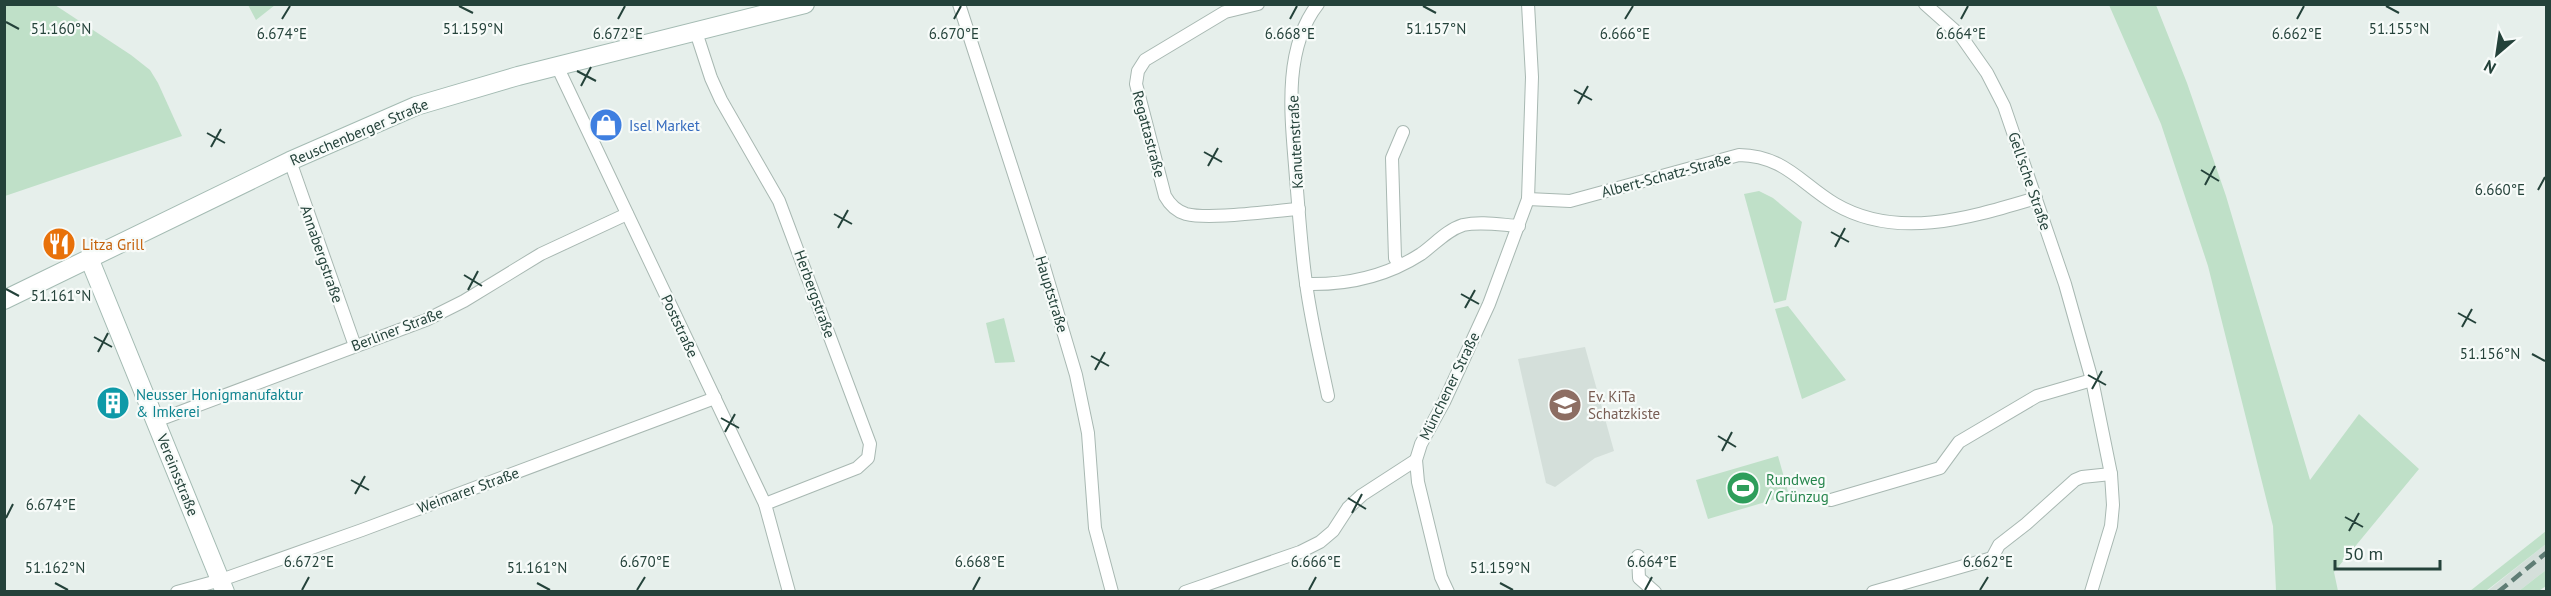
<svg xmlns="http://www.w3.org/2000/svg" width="2551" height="596" font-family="'PT Sans',sans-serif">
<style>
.built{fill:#d4dfda}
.green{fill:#bfe0c8}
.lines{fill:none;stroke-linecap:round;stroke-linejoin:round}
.minor-casing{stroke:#a8b8b2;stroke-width:14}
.secondary-casing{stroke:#a4bbb3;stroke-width:20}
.minor{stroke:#fff;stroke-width:12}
.secondary{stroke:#fff;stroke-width:18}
.rail{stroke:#5f7d75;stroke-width:4.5;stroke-dasharray:12 6;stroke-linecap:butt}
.ticks{fill:none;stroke:#24423a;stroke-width:2}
.labels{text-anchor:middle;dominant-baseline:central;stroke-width:4.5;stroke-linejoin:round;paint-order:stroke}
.shop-label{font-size:15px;fill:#366cbe;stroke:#f7fbf9;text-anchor:start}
.street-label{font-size:15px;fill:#24423a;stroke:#f7fbf9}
.food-label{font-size:15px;fill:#c56008;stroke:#f7fbf9;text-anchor:start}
.culture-label{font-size:15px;fill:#0d838f;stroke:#f7fbf9;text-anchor:start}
.education-label{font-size:15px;fill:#785e54;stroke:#f7fbf9;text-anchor:start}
.leisure-label{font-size:15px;fill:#27864d;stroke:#f7fbf9;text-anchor:start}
.ticks-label{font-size:15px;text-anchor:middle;fill:#24423a;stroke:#f7fbf9;stroke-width:4.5;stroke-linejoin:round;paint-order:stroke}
</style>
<rect width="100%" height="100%" fill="#e6efeb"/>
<!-- built -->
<g class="built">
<path d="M1585,347L1614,451L1595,458L1555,487L1546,483L1518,359Z"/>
<path d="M2546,544V570L2519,591L2486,592Z"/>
</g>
<!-- green -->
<g class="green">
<path d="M4,5H55L131,55L150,70L158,83L182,136L5,196Z"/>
<path d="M248,5H275L256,20Z"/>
<path d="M2109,5H2156L2187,83L2226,196L2310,480L2359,414L2419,469L2334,572L2338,591H2276L2273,526L2208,266L2161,124Z"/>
<path d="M1759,191L1773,198L1802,222L1786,300L1774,303L1744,194Z"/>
<path d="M1788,306L1846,380L1802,399L1775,309Z"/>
<path d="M1004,318L1015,362L995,363L986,323Z"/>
<path d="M1778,456L1789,495L1708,519L1696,480Z"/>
<path d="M2546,531V544L2486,591H2470Z"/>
<path d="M2546,570V586L2539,591H2519Z"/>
</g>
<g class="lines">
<!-- minor casing -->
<g class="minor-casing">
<g id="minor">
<path d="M959,4L1044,267L1076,375L1088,433L1095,528L1112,592"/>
<path d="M1258,4L1225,12L1145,60L1138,71L1136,84L1165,196C1170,205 1176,211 1186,214C1210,220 1271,211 1299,209"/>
<path d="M1318,4C1281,51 1292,123 1296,178C1299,213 1301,248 1306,283C1311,321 1320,358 1328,396"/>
<path d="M1925,4L1961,36L1987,73L2004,106L2065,284L2092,380L2111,474L2113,505L2111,526L2091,592"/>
<path d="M696,32L711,78L721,100L779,201L870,444L868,458L857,468L765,504"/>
<path d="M557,66L765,504L789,592"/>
<path d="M290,161L355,346"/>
<path d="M1528,199L1570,201L1739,155C1785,156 1800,183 1835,204C1898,241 1972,217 2036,198"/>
<path d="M1399,265L1395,258L1392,158L1403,132"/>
<path d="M1306,284C1346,285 1387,276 1421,254C1435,244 1447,230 1463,225C1481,221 1502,225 1519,226"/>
<path d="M156,421L426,320L464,301L541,254L627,214"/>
<path d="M1831,500L1940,468L1959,442L2037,396L2092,380"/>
<path d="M1638,556L1639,578L1655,592"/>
<path d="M177,592L221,580L362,530L715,398"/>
<path d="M1185,592L1300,552L1320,542L1333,531L1348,508L1362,495L1416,460"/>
<path d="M1448,592L1441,577L1418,482L1416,460L1421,444L1444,402L1489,304L1528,199L1532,77L1528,4"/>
<path d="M1873,592L1992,558L1999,545L2026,524L2075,480L2082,477L2111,474"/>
</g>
</g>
<!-- secondary casing -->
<g class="secondary-casing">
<g id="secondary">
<path d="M89,258L225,592"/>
<path d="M4,300L290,161L416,106L518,76L805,4"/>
</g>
</g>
<!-- minor -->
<use href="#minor" class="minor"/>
<!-- secondary -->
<use href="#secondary" class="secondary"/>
<!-- rail -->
<path class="rail" d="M2498,592L2546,553"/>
</g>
<!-- ticks -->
<path class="ticks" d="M459,6L473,13M1423,6L1436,13M2386,6L2399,13M282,19L290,6M618,19L625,6M954,19L961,6M1290,19L1297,6M1625,19L1633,6M1961,19L1968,6M2297,19L2304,6M6,22L19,29M577,71L596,81M581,86L591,67M1574,90L1592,100M1578,104L1588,86M207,133L225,143M211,147L221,129M1204,152L1222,162M1208,166L1218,148M2201,170L2219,181M2205,185L2215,166M2538,190L2545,177M834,214L852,224M838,228L848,210M1831,232L1849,242M1835,247L1845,228M464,275L482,286M6,289L19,296M468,290L478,271M1461,294L1479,304M1465,308L1475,290M2458,313L2476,323M2462,327L2472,309M94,337L112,347M98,352L108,333M2532,354L2545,361M1091,356L1109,366M1095,370L1105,352M2088,375L2106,385M2092,389L2102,371M721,418L739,428M725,432L735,414M1718,436L1736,447M1722,451L1732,432M351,480L369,490M355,494L365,476M1348,498L1366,509M1352,513L1362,494M2345,517L2363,527M6,518L13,504M2349,531L2359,513M55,583L68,590M537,583L550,590M1500,583L1513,590M302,590L309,577M637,590L645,577M973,590L980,577M1309,590L1316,577M1645,590L1652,577M1980,590L1988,577"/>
<!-- icons -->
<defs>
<g id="shop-disc" transform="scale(1.725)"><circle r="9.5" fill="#3f7fe0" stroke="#f7fbf9"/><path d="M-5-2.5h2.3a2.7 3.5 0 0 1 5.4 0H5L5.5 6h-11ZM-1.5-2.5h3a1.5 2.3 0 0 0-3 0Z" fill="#fff"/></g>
<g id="restaurant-disc" transform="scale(1.725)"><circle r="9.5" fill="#e8710a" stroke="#f7fbf9"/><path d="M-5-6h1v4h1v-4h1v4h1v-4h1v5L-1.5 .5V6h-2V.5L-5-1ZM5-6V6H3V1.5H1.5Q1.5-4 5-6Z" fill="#fff"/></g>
<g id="building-disc" transform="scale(1.725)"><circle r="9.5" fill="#0f9aa8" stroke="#f7fbf9"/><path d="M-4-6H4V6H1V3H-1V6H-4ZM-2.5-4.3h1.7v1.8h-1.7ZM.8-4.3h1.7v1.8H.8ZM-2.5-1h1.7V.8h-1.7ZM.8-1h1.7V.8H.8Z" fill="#fff"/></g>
<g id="school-disc" transform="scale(1.725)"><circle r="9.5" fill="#8d6e63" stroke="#f7fbf9"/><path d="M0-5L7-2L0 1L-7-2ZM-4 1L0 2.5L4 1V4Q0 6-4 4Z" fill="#fff"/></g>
<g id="stadium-disc" transform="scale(1.725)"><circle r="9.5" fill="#2e9e5b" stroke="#f7fbf9"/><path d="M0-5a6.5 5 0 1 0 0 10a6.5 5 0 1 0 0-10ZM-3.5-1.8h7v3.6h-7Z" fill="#fff"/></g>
</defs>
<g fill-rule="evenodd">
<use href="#shop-disc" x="606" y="125"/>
<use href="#restaurant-disc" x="59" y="244"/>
<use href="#building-disc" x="113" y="403"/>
<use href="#school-disc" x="1565" y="405"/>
<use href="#stadium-disc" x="1743" y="488"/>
</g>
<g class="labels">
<!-- shop labels -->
<g class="shop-label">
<text x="629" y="125">Isel Market</text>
</g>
<!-- street labels -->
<g class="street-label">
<text transform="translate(359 132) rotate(-23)">Reuschenberger Straße</text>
<text transform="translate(1149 134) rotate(75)">Regattastraße</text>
<text transform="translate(1295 142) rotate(-93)">Kanutenstraße</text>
<text transform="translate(1666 175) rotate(-15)">Albert-Schatz-Straße</text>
<text transform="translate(2030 181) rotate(71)">Gell'sche Straße</text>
<text transform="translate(322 254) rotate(71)">Annabergstraße</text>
<text transform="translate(815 294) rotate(70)">Herbergstraße</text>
<text transform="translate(1052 294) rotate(73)">Hauptstraße</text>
<text transform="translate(680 326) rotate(65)">Poststraße</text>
<text transform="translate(397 329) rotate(-21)">Berliner Straße</text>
<text transform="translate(1449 386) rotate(-64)">Münchener Straße</text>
<text transform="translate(178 475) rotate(68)">Vereinsstraße</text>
<text transform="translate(468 490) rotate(-20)">Weimarer Straße</text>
</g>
<!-- food labels -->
<g class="food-label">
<text x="82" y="244">Litza Grill</text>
</g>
<!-- culture labels -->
<g class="culture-label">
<text x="136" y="394">Neusser Honigmanufaktur<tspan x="136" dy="17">&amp; Imkerei</tspan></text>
</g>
<!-- education labels -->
<g class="education-label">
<text x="1588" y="396">Ev. KiTa<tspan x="1588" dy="17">Schatzkiste</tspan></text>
</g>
<!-- leisure labels -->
<g class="leisure-label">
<text x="1766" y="479">Rundweg<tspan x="1766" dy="17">/ Grünzug</tspan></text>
</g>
</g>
<g class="ticks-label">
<text x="473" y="34">51.159°N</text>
<text x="1436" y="34">51.157°N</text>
<text x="2399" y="34">51.155°N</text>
<text x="61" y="34">51.160°N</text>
<text x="282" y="39">6.674°E</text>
<text x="618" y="39">6.672°E</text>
<text x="954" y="39">6.670°E</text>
<text x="1290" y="39">6.668°E</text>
<text x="1625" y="39">6.666°E</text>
<text x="1961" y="39">6.664°E</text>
<text x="2297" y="39">6.662°E</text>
<text x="2500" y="195">6.660°E</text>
<text x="61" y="301">51.161°N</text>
<text x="2490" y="359">51.156°N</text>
<text x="51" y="510">6.674°E</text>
<text x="309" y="567">6.672°E</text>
<text x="645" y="567">6.670°E</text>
<text x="980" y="567">6.668°E</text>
<text x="1316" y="567">6.666°E</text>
<text x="1652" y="567">6.664°E</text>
<text x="1988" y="567">6.662°E</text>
<text x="55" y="573">51.162°N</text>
<text x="537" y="573">51.161°N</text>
<text x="1500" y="573">51.159°N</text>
</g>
<!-- border -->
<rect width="2551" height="596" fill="none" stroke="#24423a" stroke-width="12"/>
<!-- north arrow -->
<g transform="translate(2497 54) rotate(209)" stroke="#f7fbf9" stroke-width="4.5" paint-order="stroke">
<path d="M0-4.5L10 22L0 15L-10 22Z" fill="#24423a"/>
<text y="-9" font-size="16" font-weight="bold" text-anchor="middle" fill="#24423a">N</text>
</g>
<!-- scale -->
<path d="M2335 560v9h105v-9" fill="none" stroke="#24423a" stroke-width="3"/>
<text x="2344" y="560" font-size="18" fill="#24423a" stroke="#f7fbf9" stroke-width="4.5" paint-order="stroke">50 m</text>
</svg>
